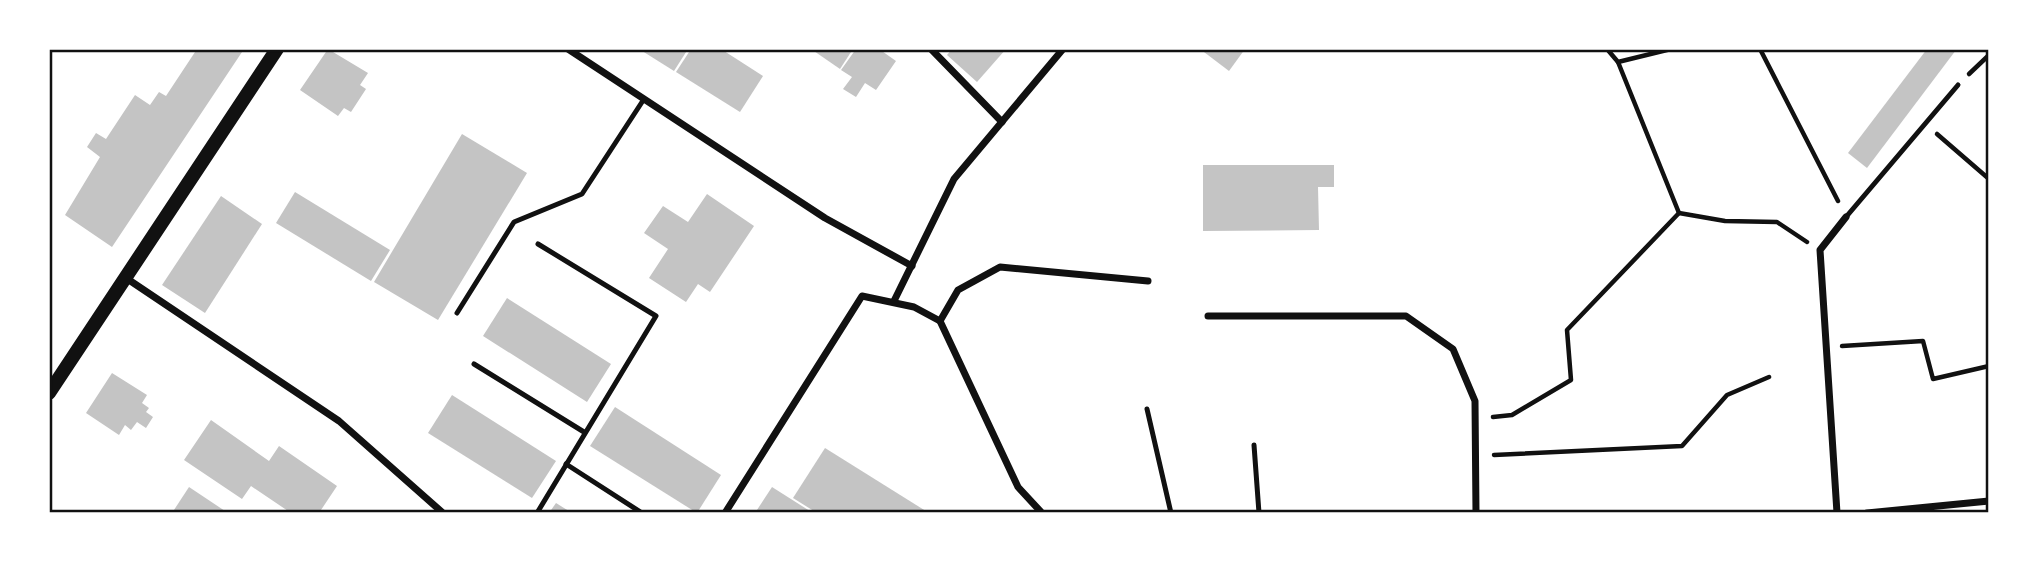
<svg xmlns="http://www.w3.org/2000/svg" width="2038" height="562" font-family="'Work Sans',sans-serif">
<style>
.building{fill:#c4c4c4}
.lines{fill:none;stroke-linecap:round;stroke-linejoin:round}
.path{stroke:#111;stroke-width:4.5}
.service{stroke:#111;stroke-width:5}
.minor{stroke:#111;stroke-width:7}
.secondary{stroke:#111;stroke-width:14}
.neatline{fill:none;stroke:#111;stroke-width:2.5}
</style>
<rect width="100%" height="100%" fill="#fff"/>
<!-- building -->
<g class="building">
<path d="M197,49H244L112,247L65,215L100,157L87,147L96,133L106,139L135,95L150,105L159,92L166,96Z"/>
<path d="M328,49L368,73L360,85L366,89L351,112L344,108L338,116L300,90Z"/>
<path d="M639,49H688L674,71Z"/>
<path d="M691,49H721L763,76L740,112L676,72Z"/>
<path d="M811,49H845L851,52L840,69Z"/>
<path d="M856,49H879L896,61L876,90L865,83L856,97L843,89L852,77L841,70Z"/>
<path d="M952,49H1006L977,82L947,55Z"/>
<path d="M1200,49H1245L1229,71Z"/>
<path d="M1927,49L1956,50L1867,168L1848,153Z"/>
<path d="M462,134L527,173L438,320L374,282Z"/>
<path d="M1203,165H1334V187H1318L1319,230L1203,231Z"/>
<path d="M295,192L390,250L371,281L276,223Z"/>
<path d="M707,194L754,226L710,292L698,284L686,302L649,278L668,249L644,233L663,206L688,222Z"/>
<path d="M221,196L262,224L205,313L162,285Z"/>
<path d="M507,298L611,364L587,402L483,336Z"/>
<path d="M112,373L147,395L142,403L149,408L146,412L153,417L146,428L137,422L131,430L125,425L119,435L86,413Z"/>
<path d="M452,395L556,461L532,498L428,433Z"/>
<path d="M615,407L721,475L697,513L590,446Z"/>
<path d="M211,420L269,461L279,446L337,486L319,513H291L251,486L242,499L184,460Z"/>
<path d="M825,448L929,513H817L793,498Z"/>
<path d="M189,487L228,513H172Z"/>
<path d="M772,487L813,513H755Z"/>
<path d="M556,503L572,513H549Z"/>
</g>
<g class="lines">
<!-- path -->
<g class="path">
<path d="M1607,49L1618,62L1671,49"/>
<path d="M1760,49L1838,201"/>
<path d="M1618,62L1679,213L1725,221L1777,222L1807,242"/>
<path d="M1969,74L1989,55"/>
<path d="M1937,134L1989,179"/>
<path d="M1842,346L1923,341L1933,379L1989,366"/>
<path d="M1493,417L1512,415L1571,380L1567,330L1679,213"/>
<path d="M1494,455L1682,446L1727,395L1769,377"/>
</g>
<!-- service -->
<g class="service">
<path d="M1846,217L1958,85"/>
<path d="M457,313L514,222L582,194L644,99"/>
<path d="M474,364L584,432"/>
<path d="M1147,409L1171,513"/>
<path d="M1254,445L1259,513"/>
<path d="M566,464L642,513"/>
<path d="M537,513L656,316L538,244"/>
</g>
<!-- minor -->
<g class="minor">
<path d="M568,49L825,218L912,266"/>
<path d="M931,49L1002,122"/>
<path d="M126,278L339,421L443,513"/>
<path d="M894,301L954,179L1063,49"/>
<path d="M1208,316H1406L1453,349L1475,401L1476,513"/>
<path d="M940,321L958,290L1000,267L1148,281"/>
<path d="M725,513L862,296L914,307L940,321L1018,487L1042,513"/>
<path d="M1837,513L1820,250L1846,217"/>
<path d="M1867,513L1989,501"/>
</g>
<!-- secondary -->
<path class="secondary" d="M49,393L277,49"/>
</g>
<!-- border -->
<rect width="2038" height="562" fill="none" stroke="#ffffff" stroke-width="102"/>
<rect x="51" y="51" width="1936" height="460" class="neatline"/>
</svg>
